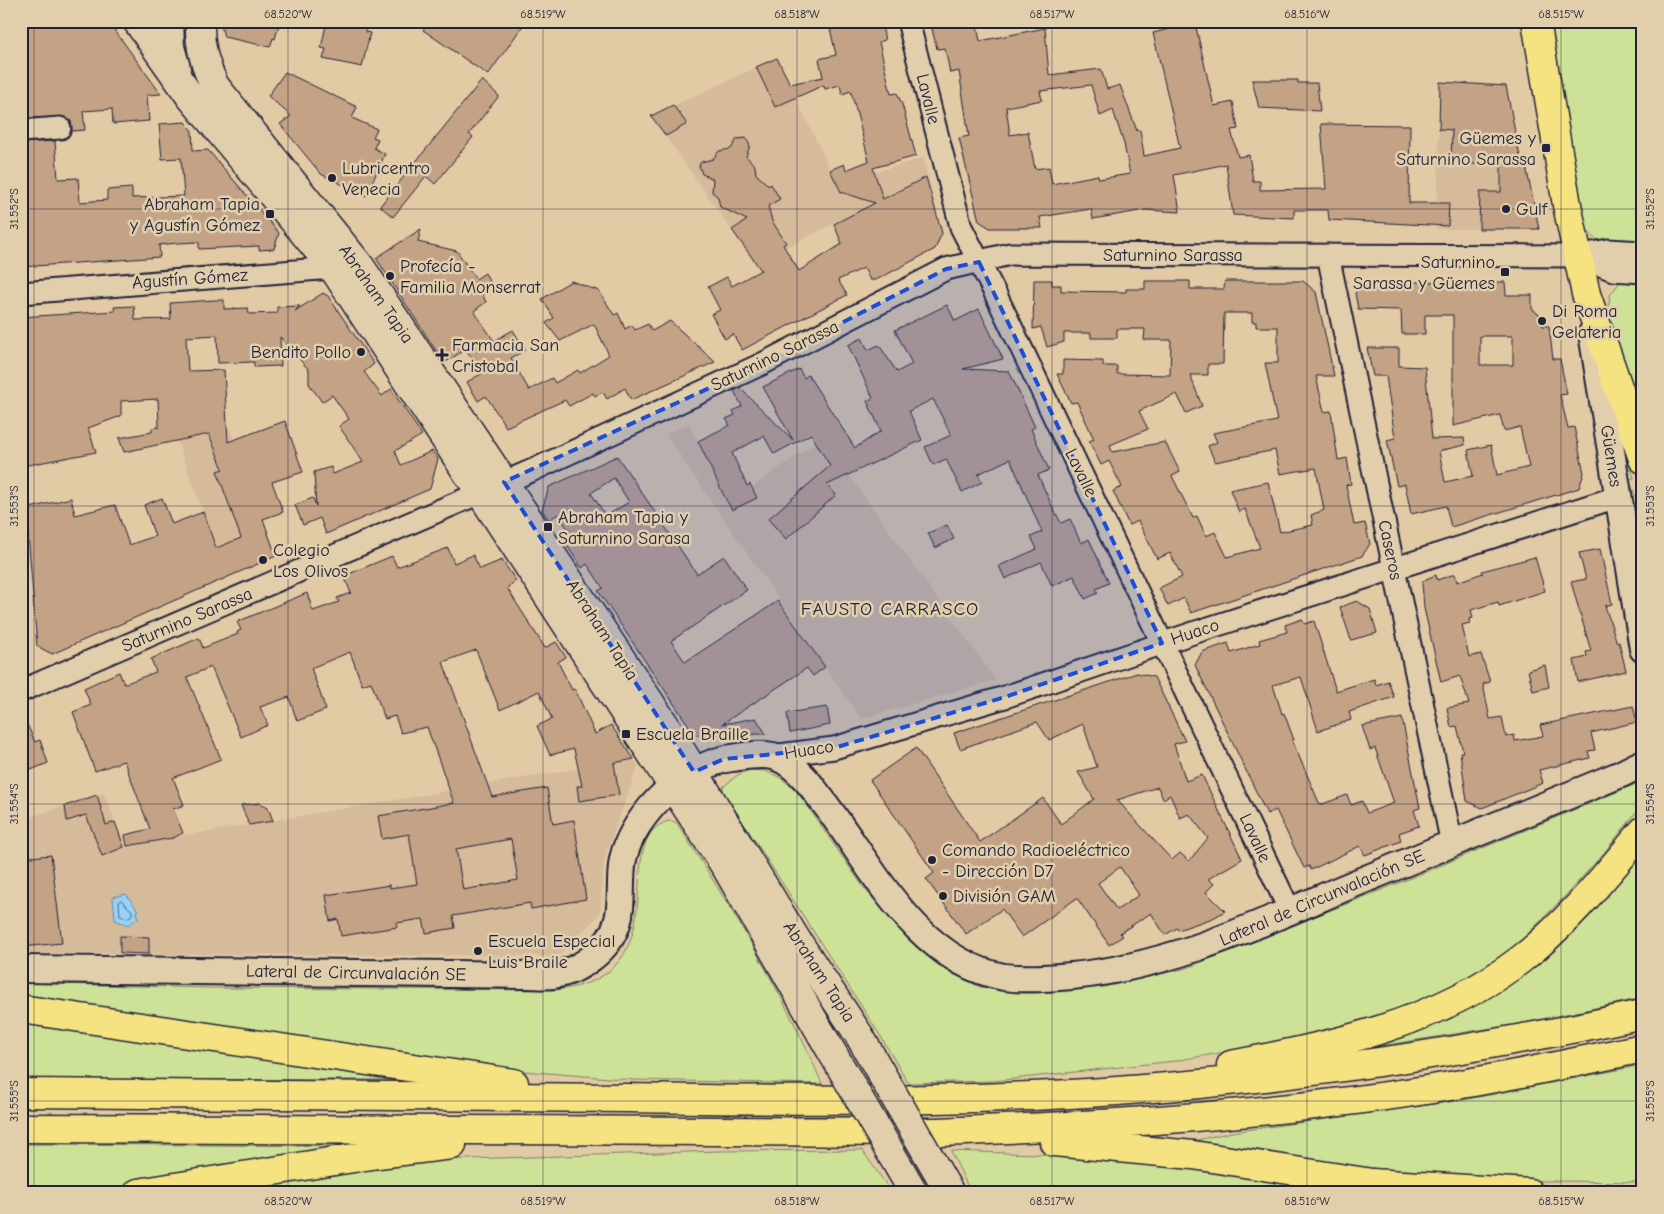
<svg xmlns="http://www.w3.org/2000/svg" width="1664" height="1214" font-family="'Comic Neue',sans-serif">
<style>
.built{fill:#d5bb9a}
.green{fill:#cee297;stroke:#788269}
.water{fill:#97d1f7;stroke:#688bac}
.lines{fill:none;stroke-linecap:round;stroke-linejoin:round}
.shore{stroke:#516886;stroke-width:1}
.building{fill:#c3a286;stroke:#22223b;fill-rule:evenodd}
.minor-casing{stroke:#22223b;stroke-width:25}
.tertiary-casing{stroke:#22223b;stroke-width:30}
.secondary-casing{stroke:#22223b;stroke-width:31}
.primary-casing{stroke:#22223b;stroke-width:31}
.motorway-casing{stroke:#22223b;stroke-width:31}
.minor{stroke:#e1cfac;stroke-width:21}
.tertiary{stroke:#e1cfac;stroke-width:26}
.secondary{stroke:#e1cfac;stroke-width:28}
.primary{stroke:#f5e382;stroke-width:28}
.motorway{stroke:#f5e382;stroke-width:28}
.secondary-bridge-casing{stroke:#22223b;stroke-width:31;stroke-linecap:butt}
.secondary-bridge{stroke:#e1cfac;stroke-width:28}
.marked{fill:#1d4ed8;fill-opacity:0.2;stroke:#1d4ed8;stroke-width:4;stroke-dasharray:10 6;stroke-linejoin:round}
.ticks{fill:none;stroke:#22223b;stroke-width:1;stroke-opacity:0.45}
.poi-dot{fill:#22223b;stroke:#e1cfac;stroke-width:2}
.labels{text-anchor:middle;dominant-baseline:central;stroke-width:5;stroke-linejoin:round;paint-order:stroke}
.street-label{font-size:18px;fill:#22223b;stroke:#e1cfac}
.poi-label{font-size:18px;fill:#22223b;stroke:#e1cfac;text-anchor:start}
.neighbourhood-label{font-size:19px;letter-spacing:1px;fill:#22223b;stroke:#e1cfac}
.neatline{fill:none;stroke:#22223b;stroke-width:2}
.ticks-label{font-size:12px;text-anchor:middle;fill:#22223b}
</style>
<rect width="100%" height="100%" fill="#e2caa5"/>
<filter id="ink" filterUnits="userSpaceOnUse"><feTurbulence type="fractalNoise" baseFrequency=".02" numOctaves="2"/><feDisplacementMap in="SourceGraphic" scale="10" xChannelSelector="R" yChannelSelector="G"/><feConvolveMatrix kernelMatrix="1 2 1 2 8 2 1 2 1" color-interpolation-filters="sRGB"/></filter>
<g filter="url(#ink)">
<!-- built -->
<g class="built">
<path d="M777,58L838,186L859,177L923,158L928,177L785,248L822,308L796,321L651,116Z"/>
<path d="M1439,129L1515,131L1532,217L1522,229H1437Z"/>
<path d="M689,423L724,497L732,510L757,498L752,487L816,442L840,479L849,475L996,680L861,719L665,434Z"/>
<path d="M230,429L276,556L227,577L177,441Z"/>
<path d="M634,759L638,766L604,859L600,914L558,956L21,953V820L104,793L125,846Z"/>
</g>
<!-- green -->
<g class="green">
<path d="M1547,21H1643V243L1598,241L1591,235L1583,224Z"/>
<path d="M1621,281L1643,282V417L1607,317L1610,295Z"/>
<path d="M1621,440L1634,478L1629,479L1643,517V595Z"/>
<path d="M750,770L765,771L779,777L796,790L864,888L901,931L939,966L980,987L1015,993H1036L1104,987L1187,968L1406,880L1643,781V804L1603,854L1564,897L1517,945L1495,962L1442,994L1352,1026L1243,1049L1174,1061L994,1081L908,1083L880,1035L723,791V787L739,774Z"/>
<path d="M669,821L676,822C730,906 783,991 822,1084L634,1080L486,1068L21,998V983L212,988L556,990C686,977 605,838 669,821Z"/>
<path d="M1643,851V998L1523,1023L1355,1050L1418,1027Z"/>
<path d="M21,1018L394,1078V1080L21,1079Z"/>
<path d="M1643,1065V1182L1466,1180L1314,1162L1193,1141L1232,1132L1463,1100Z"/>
<path d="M21,1144L369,1146L90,1193H21Z"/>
<path d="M862,1150L892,1193H214L437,1160L720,1151Z"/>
<path d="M951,1151L1090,1156L1384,1193H971Z"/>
</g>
<!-- water -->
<path class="water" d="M126,894L137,909L138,918L128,925L115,920L113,897Z"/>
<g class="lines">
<!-- shore -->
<path class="shore" d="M121,900L132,911V915L127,918L120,915L119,902Z"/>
</g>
<!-- building -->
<g class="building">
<path d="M21,21H108L161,94L147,95L149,121L113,124L112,109L83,111L85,130L72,131L71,121L65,117L21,118Z"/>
<path d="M220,21H280L275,39L273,38L270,47L224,37Z"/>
<path d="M333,21H367L365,32L370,33L362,67L323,59L326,49L321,48L326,25L332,26Z"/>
<path d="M429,21H526L488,75L423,30Z"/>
<path d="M832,21H881L885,40L879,42L891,94L897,93L902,104L916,156L873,168L883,199L926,177L942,233L935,249L876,280H870L864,268L838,280L847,295L742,350L733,334L725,339L711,314L720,310L708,287L727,277L732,286L761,270L732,230L747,220L720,207L718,197L712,192L713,179L702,174L699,166L701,162L713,159L719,151L731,149L737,139L746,138L750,146L746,156L755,166L756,174L769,186L771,184L780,199L768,206L772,221L786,243L783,245L799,271L842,244L834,224L875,203L841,192L830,170L844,164L846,170L869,161L851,91L842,94L840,85L825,89L824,85L775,107L756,67L777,58L790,84L823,77L819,59L836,55L830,28L833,27Z"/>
<path d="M930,21H976L980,41L1045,28L1049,75L1101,69L1107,89L1120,85L1137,131L1140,130L1144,156L1180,148L1153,33L1195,23L1214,106L1233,102L1238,129L1231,130L1238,157L1249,155L1253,181H1260V190L1326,189L1321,124L1410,125L1409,203H1449L1448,226L1329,220L1328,210H1294V218L1233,215L1226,164L1174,175L1180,212L1145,210L1093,219L1091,209L1040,217L1042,228H990L979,221L959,138L969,136L959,71L950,73L945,48L937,49ZM1091,85L1100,116L1113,110L1124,144L1130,174L1099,179L1098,175L1052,184L1049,167L1035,169L1028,132L1010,135L1006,107L1042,100L1040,91Z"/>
<path d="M285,72L357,107L352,118L377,129L373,137L378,139L374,148L385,154L366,196L321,174L280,124L291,116L268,96Z"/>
<path d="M482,80L499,96L469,134L473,137L435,184L426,176L393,217L380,206Z"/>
<path d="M1252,80H1298V83H1317L1320,111L1259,108Z"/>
<path d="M1440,82L1506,86L1522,167L1526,166L1539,229H1479L1480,192H1501V164H1451L1452,130L1439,129Z"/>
<path d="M673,105L687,124L666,136L651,116Z"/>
<path d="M185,122L192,131L193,151L208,150L279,233L274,249L259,250V246L199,249V242L178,243L159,245L160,257L21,267V143L55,141L58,179L78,178L80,202L107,200V190L132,188V198L184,196L181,158L162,159L159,124Z"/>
<path d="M421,229L418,242L457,251L476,279L485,273L493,287L482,294L486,302L474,311L494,341L513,330L525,350L511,358L529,390L552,378L555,383L578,370L580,373L609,355L594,324L560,341L546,323L554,318L542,299L571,281L599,291L614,315L618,313L625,329L632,325L635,330L648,324L652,331L670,321L715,362L631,400L625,388L607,399L603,392L595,396L593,393L569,406L565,400L506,427L486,396L478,401L467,382L481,374L466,349L444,363L376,258Z"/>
<path d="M1034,280H1052V285H1061V291L1126,292V289H1145V281H1190V289H1224L1225,281H1303L1316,292L1334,376H1316L1324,412L1331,411L1338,460L1347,458L1351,484L1346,485L1354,525L1365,523L1370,544L1362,556L1191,613L1184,598L1168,606L1159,588L1182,577L1170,553L1157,559L1138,521L1129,525L1113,491L1122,487L1109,461L1101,465L1089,441L1094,439L1077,402L1071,403L1057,374H1063V360L1103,361V366H1117V374L1170,375L1171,340H1144L1145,329H1117V338H1091V333H1064V342L1047,347L1041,327L1033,329ZM1224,313H1252V322H1256V327H1278V363H1265L1277,421L1213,433L1217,442L1208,446L1215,462L1275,450L1280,474L1316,468L1324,510L1311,515L1313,525L1280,532L1268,482L1230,490L1239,512L1245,509L1260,548L1227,557L1215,532L1206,536L1197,516L1193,518L1172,476L1180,472L1165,442L1112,452L1110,445L1148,429L1139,411L1177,394L1186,413L1202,406L1190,375H1208V364H1223Z"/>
<path d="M1365,282H1505L1506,295H1532V309L1543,318V326H1549L1553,359H1560L1567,394L1560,395L1568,428L1574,427L1584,473L1579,488L1451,527L1446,506L1411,514L1405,484L1397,486L1387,440L1395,438L1386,376H1373L1367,348H1399V366L1425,367L1432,439L1464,438L1465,445L1439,451L1445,482L1473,476L1468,450L1491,445L1497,475L1529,467L1520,427L1504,431L1500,415L1453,426V315H1425V334H1402L1401,310L1358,309L1355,293ZM1480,336H1513V365H1480Z"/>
<path d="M323,293L328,296L374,364L364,372L382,396L391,389L422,435L395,451L401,465L432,451L438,459L430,489L326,534L320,518L303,525L295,505L313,498L316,506L314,472L331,467L333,474L363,462L339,426L349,419L332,395L322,402L309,384V370L280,337L281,366L254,367V362L218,363L217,335L186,337L188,371L224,370L228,442L285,421L303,472L272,482L283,512L263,519L276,556L52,654L37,646L26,509L71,498L75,515L115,505L129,545L155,536L144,505L162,498L172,524L203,512L216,548L241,538L217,471L223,469L209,434L124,452L119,438L152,432V428L159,427L158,399L121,401V416L88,428L96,452L23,466L21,317L115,311L114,307L134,306L135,320L171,319L170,303L215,300H224V309L248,308L249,314L277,313V307L300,306L295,311Z"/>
<path d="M947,305L955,321L979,309L1003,359L963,369L1009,371L1035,427L1031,429L1049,470L1038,475L1051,504L1061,523L1070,519L1081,543L1089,539L1109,583L1096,589L1098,593L1085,599L1074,576L1052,586L1041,562L1005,579L999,566L1037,549L1031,537L1042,532L1010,459L978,474L982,482L962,492L946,459L933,465L925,447L951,435L933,399L909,411L922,440L827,485L836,495L786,539L768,519L830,466L811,434L774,454L764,436L732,453L747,486L750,484L757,498L732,510L724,496L698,441L730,425L726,419L735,415L733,411L742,406L734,391L740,388L793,440L763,387L799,369L804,378L808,375L855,448L881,431L867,401L873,398L848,345L862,338L868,350L879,345L897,372L912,364L895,330Z"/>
<path d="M617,456L697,574L724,556L747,590L671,641L685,662L778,601L825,667L813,676L807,668L722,724L756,718L766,734L695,735L598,591L603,588L587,564L582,568L565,543L574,538L558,514L549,520L542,510L549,487ZM614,478L629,502L606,516L591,493Z"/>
<path d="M947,525L954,539L935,548L928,533Z"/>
<path d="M448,548L454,563L473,555L480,569L502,560L516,581L507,588L545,648L556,642L566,657L558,662L572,690L575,689L595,734L611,725L634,759L614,763L619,795L579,801L577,786H582L574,749L550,755L537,726L552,719L539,691L500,710L476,650L443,662L492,797L547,788L553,824L574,820L586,899L531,909L530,903L453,916L455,928L426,933L423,919L396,923L397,927L341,936L338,919L330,921L326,895L390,885V888L417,884L409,834L382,839L378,816L454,803L427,727L401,733L395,716L385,719L371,682L362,685L350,652L311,668L326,710L297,721L289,697L260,707L268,725L241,737L211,667L187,677L221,759L173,778L184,805L173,809L183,833L173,838L127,846L125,835L150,829L124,761L95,771L73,712L91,705L84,688L119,672L124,684L156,672L151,659L199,638L203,648L238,634L237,632L241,630L237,622L307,593L313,611L339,602L337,598L351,593L344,576L392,556L397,567ZM511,839L518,880L463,890L456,849Z"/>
<path d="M1600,549L1612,604L1605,606L1617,643L1619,642L1626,671L1578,682L1574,660L1587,657L1586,652L1591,651L1571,582L1586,579L1579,553Z"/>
<path d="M1535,557L1545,591L1499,606L1498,602L1471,610L1473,618L1469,619L1470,623L1462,625L1469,657L1481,654L1490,682L1483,684L1490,719L1502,717L1506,737L1514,735L1515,741L1543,736L1540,725L1633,706L1637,722L1591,733L1595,750L1588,751L1590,758L1539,770L1543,783L1482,808L1467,801L1460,752H1463L1457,726L1451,727L1447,708L1469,704L1460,676L1441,682L1424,608L1422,583L1426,579L1436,575L1437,580L1455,574L1457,582L1483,573L1482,571Z"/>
<path d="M1357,601L1370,609L1377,633L1351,640L1340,607Z"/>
<path d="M1302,619L1304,624L1314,621L1336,691L1374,679L1376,685L1388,681L1394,697L1349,712L1351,720L1318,731L1301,677L1273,685L1282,714L1284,713L1294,740H1292L1320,805L1347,795L1351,805L1362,801L1367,813L1394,803L1375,748L1370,750L1362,726L1402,718L1420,808L1414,810L1419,826L1399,833L1401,841L1365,855L1360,846L1311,870L1309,866L1304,868L1276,810L1267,814L1195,665L1202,652L1228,643L1231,653L1260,644L1259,640L1287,632L1285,625Z"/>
<path d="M1545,665L1549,687L1533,691L1528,670Z"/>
<path d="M1137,673L1154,677L1185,741L1174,744L1186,781L1202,775L1242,859L1208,879L1214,884L1206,892L1225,911L1213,918L1178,930L1177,928L1165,935L1151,913L1120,933L1123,936L1109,945L1077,898L1022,937L1002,909L966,934L926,879L934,873L870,780L916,748L980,842L1043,798L1061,824L1094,799L1078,772L1097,767L1083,724L1049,740L1037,722L960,749L954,733ZM1158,787L1163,799L1170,795L1180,818L1189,814L1208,838L1189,861L1180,853L1172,860L1117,800ZM1120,867L1139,895L1117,910L1098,883Z"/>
<path d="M827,707L830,725L790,733L787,713Z"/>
<path d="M21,711L35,742L40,740L48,763L31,770L27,762L21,764Z"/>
<path d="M97,795L106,825L115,822L124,847L102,856L86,815L67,821L65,806Z"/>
<path d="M260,803L268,807L273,821L249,825L241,805Z"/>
<path d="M51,855L62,943L21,947V858Z"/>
<path d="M120,936L149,937V954L120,953Z"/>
</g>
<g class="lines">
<!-- minor casing -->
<g class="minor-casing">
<g id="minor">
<path d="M908,21L961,227L996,295L1290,911"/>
<path d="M21,131L60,128"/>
<path d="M1328,255L1452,844"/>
<path d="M1578,256L1613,270L1643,272"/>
<path d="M21,293L345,267"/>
<path d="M21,691L533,470L764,363L946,269L1010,254L1578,256L1608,250L1643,252"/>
<path d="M771,756L834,748L1005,697L1193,633L1617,497"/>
</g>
</g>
<!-- tertiary casing -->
<g class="tertiary-casing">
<g id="tertiary">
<path d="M1592,333L1643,649"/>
<path d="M21,969L527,975C536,975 545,976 554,975C581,971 611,948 618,920C623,901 619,879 623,859C633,814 686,764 732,758C745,756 760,753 773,756C792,761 808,781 819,796C870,861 914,961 1004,977C1026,980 1050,978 1072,976C1174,966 1263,922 1356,883C1444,847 1532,810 1621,774L1643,763"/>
</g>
</g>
<!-- secondary casing -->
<g class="secondary-casing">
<g id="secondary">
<path d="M137,21L190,96L333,268L727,869L822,1035"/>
<path d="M169,21L170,47L176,68"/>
<path d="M200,21C199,45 204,65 215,86L360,266L671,734L796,939L859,1035"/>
</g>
</g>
<!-- primary casing -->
<g class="primary-casing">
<path id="primary" d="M1536,21L1567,205L1586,294L1643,459"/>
</g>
<!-- motorway casing -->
<g class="motorway-casing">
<g id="motorway">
<path d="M21,1009L514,1083"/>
<path d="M1231,1065C1333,1045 1436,1024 1520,960C1567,924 1605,876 1643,831"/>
<path d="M21,1093C223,1095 425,1097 627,1098C790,1100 954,1103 1117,1091C1294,1078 1469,1052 1643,1014"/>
<path d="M21,1128L938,1132C1088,1126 1237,1117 1386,1096C1472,1084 1558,1066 1643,1048"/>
<path d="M1054,1142L1193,1155L1372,1183L1529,1193"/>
<path d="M138,1193L378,1154L452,1145"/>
</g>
</g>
<!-- minor -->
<use href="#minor" class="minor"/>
<!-- tertiary -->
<use href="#tertiary" class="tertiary"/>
<!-- secondary -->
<use href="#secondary" class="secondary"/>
<!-- primary -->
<use href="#primary" class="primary"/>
<!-- motorway -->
<use href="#motorway" class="motorway"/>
<!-- secondary-bridge casing -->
<g class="secondary-bridge-casing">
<g id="secondary-bridge">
<path d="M822,1035L914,1193"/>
<path d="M859,1035L950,1193"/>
</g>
</g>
<!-- secondary-bridge -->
<use href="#secondary-bridge" class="secondary-bridge"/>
</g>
</g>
<!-- marked area -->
<path class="marked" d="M979,262L1162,643L1005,697L834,748L724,759L694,772L504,482L764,363L946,269Z"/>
<!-- ticks -->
<path class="ticks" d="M34,21V1193M288,21V1193M543,21V1193M797,21V1193M1052,21V1193M1307,21V1193M1561,21V1193M21,209H1643M21,506H1643M21,804H1643M21,1101H1643"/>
<!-- markers -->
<g class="poi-dot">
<rect x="1541" y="143" width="10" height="10" rx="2.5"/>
<circle cx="332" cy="178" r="5"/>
<circle cx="1506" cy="209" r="5"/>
<rect x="265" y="209" width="10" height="10" rx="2.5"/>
<rect x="1500" y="267" width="10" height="10" rx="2.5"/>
<circle cx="390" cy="276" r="5"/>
<circle cx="1542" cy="321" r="5"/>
<circle cx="361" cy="352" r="5"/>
<path d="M439.5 347.5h5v5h5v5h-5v5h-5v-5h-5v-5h5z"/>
<rect x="543" y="522" width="10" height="10" rx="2.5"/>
<circle cx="263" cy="560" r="5"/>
<rect x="621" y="729" width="10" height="10" rx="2.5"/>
<circle cx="932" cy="860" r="5"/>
<circle cx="943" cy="896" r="5"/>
<circle cx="478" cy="951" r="5"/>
</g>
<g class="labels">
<!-- street labels -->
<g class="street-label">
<text transform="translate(928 99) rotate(76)">Lavalle</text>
<text x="1173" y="255">Saturnino Sarassa</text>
<text transform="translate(190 279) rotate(-4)">Agustín Gómez</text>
<text transform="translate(376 294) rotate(55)">Abraham Tapia</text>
<text transform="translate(775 356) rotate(-26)">Saturnino Sarassa</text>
<text transform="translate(1611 456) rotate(81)">Güemes</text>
<text transform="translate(1081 473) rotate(64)">Lavalle</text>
<text transform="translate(1390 550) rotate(78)">Caseros</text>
<text transform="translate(187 620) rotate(-23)">Saturnino Sarassa</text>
<text transform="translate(602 630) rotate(57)">Abraham Tapia</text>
<text transform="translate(1195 632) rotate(-18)">Huaco</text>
<text transform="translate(809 750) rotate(-9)">Huaco</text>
<text transform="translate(1255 838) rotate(65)">Lavalle</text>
<text transform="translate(1322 898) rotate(-23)">Lateral de Circunvalación SE</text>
<text transform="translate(819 972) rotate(57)">Abraham Tapia</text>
<text transform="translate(356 973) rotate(1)">Lateral de Circunvalación SE</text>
</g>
<!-- poi labels -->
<g class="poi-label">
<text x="1536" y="138" text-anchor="end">Güemes y<tspan x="1536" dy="21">Saturnino Sarassa</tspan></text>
<text x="342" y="168">Lubricentro<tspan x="342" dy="21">Venecia</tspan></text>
<text x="260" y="204" text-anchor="end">Abraham Tapia<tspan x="260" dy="21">y Agustín Gómez</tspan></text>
<text x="1516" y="209">Gulf</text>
<text x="1495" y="262" text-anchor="end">Saturnino<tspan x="1495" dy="21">Sarassa y Güemes</tspan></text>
<text x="400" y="266">Profecía -<tspan x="400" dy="21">Familia Monserrat</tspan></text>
<text x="1552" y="311">Di Roma<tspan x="1552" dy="21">Gelateria</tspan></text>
<text x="452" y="345">Farmacia San<tspan x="452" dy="21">Cristobal</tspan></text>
<text x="351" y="352" text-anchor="end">Bendito Pollo</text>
<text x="558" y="517">Abraham Tapia y<tspan x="558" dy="21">Saturnino Sarasa</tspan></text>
<text x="273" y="550">Colegio<tspan x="273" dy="21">Los Olivos</tspan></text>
<text x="636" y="734">Escuela Braille</text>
<text x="942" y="850">Comando Radioeléctrico<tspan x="942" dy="21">- Dirección D7</tspan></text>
<text x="953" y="896">División GAM</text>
<text x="488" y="941">Escuela Especial<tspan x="488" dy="21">Luis Braile</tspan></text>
</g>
<!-- neighbourhood labels -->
<g class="neighbourhood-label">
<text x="890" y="609">FAUSTO CARRASCO</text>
</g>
</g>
<!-- margin -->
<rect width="1664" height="1214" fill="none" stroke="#e1cfac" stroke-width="55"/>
<rect x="28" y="28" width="1608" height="1158" class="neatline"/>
<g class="ticks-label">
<text x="288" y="18">68.520°W</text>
<text x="543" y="18">68.519°W</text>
<text x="797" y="18">68.518°W</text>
<text x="1052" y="18">68.517°W</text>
<text x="1307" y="18">68.516°W</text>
<text x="1561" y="18">68.515°W</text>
<text transform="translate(14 209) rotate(-90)" y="4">31.552°S</text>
<text transform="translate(1650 209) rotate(-90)" y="4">31.552°S</text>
<text transform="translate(14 506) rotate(-90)" y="4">31.553°S</text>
<text transform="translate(1650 506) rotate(-90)" y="4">31.553°S</text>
<text transform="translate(14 804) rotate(-90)" y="4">31.554°S</text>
<text transform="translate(1650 804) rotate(-90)" y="4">31.554°S</text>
<text transform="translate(14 1101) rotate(-90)" y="4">31.555°S</text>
<text transform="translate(1650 1101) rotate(-90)" y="4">31.555°S</text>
<text x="288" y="1205">68.520°W</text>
<text x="543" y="1205">68.519°W</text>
<text x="797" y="1205">68.518°W</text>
<text x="1052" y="1205">68.517°W</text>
<text x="1307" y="1205">68.516°W</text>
<text x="1561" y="1205">68.515°W</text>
</g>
</svg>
